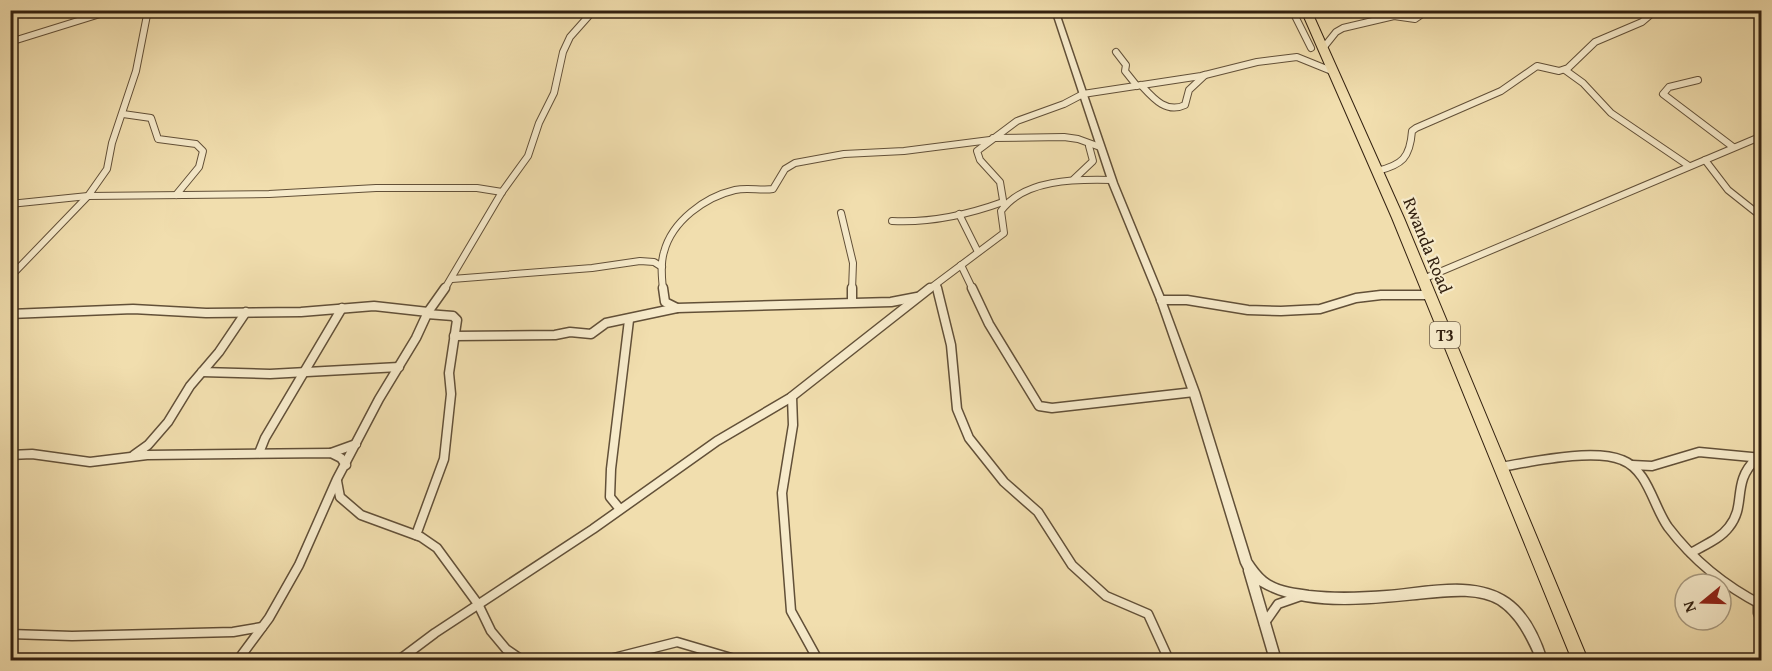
<svg xmlns="http://www.w3.org/2000/svg" width="1772" height="671" font-family="'Gentium Book Plus',serif">
<style>
.lines{fill:none;stroke-linecap:round;stroke-linejoin:round}
.minor-far1-casing{stroke:#625038;stroke-width:8}
.minor-casing{stroke:#625038;stroke-width:11}
.tertiary-casing{stroke:#625038;stroke-width:3}
.trunk-casing{stroke:#332110;stroke-width:2}
.minor-far1{stroke:#f6eaca;stroke-width:6}
.minor{stroke:#f6eaca;stroke-width:8}
.tertiary{fill:#f6eaca;fill-rule:evenodd}
.trunk{fill:#f1deae;fill-rule:evenodd}
.labels{text-anchor:middle;dominant-baseline:central;stroke-width:4.5;stroke-linejoin:round;paint-order:stroke}
.shield{fill:#f6eaca;stroke:#6e5d48;stroke-width:1.5}
.shield-label{font-size:16px;font-weight:bold;fill:#332110}
.street-label{font-size:18px;fill:#332110;stroke:#f6eaca}
</style>
<rect width="100%" height="100%" fill="#f1deae"/>
<filter id="stains"><feTurbulence type="fractalNoise" baseFrequency=".00333" numOctaves="4"/><feColorMatrix values="0 0 0 0 .2 0 0 0 0 .09 0 0 0 0 .02 0 0 0 .5 -.17"/></filter>
<radialGradient id="worn" r=".72"><stop offset=".6" stop-color="#630" stop-opacity="0"/><stop offset="1" stop-color="#630" stop-opacity=".3"/></radialGradient>
<g class="lines">
<!-- minor-far1 casing -->
<g class="minor-far1-casing">
<g id="minor-far1">
<path d="M1292,10L1311,48"/>
<path d="M10,17L19,10"/>
<path d="M10,42L113,10"/>
<path d="M1324,47L1336,32L1343,28L1394,16L1415,19L1428,10"/>
<path d="M1116,52L1126,65L1125,71L1137,86"/>
<path d="M1565,70L1583,83L1611,113L1689,166"/>
<path d="M1698,80L1669,87L1663,94L1733,147"/>
<path d="M1141,85C1153,98 1166,114 1185,105L1189,90L1205,75"/>
<path d="M123,114L151,118L158,139L196,144L203,151L199,167L176,195"/>
<path d="M993,138L1064,137L1078,139L1100,147"/>
<path d="M1705,160L1728,190L1762,217"/>
<path d="M1377,171C1402,165 1410,158 1412,131L1416,128L1501,91L1537,66L1559,71L1568,68L1595,42L1642,22L1656,10"/>
<path d="M1074,179L1093,161L1089,146"/>
<path d="M10,204L88,196L269,194L376,188H477L502,192"/>
<path d="M1004,206L1000,182L980,160L977,151L1017,121L1064,104L1083,94L1201,76L1257,62L1297,57L1334,72"/>
<path d="M841,213L853,263L852,290"/>
<path d="M959,214L978,252"/>
<path d="M892,221C930,223 967,215 1003,202"/>
<path d="M961,265L973,290"/>
<path d="M10,277L88,196L107,169L112,143L136,71L148,10"/>
<path d="M452,279L592,268L640,261L654,262L662,267"/>
<path d="M1423,279L1762,136"/>
<path d="M936,286L937,290"/>
<path d="M444,290L502,192L528,156L539,123L554,93L563,52L570,37L594,10"/>
<path d="M663,290C662,278 660,264 664,252C672,221 705,197 735,190C748,187 761,191 773,189L785,169L795,163L844,154L904,151L990,140"/>
<path d="M928,290L1004,233L1001,211C1024,179 1076,179 1112,180"/>
</g>
</g>
<!-- minor casing -->
<g class="minor-casing">
<g id="minor">
<path d="M663,288L665,302L677,308L891,302L917,297"/>
<path d="M937,288L951,345L957,409L969,438L1004,482L1038,512L1072,565L1106,596L1148,614L1169,660"/>
<path d="M972,288L989,324L1039,406L1052,408L1194,392"/>
<path d="M1161,300H1187L1248,310L1281,311L1320,309L1356,298L1381,295H1429"/>
<path d="M852,302V288"/>
<path d="M10,314L133,309L206,313L301,312L374,306L428,312"/>
<path d="M454,336L555,335L570,332L591,334L606,323L677,308"/>
<path d="M202,372L270,374L399,367"/>
<path d="M792,397L793,425L782,493L791,611L818,660"/>
<path d="M259,453L265,438L342,308"/>
<path d="M331,453L356,444"/>
<path d="M10,455L32,454L90,462L147,455L331,453L341,458L346,465"/>
<path d="M134,455L148,445L168,422L190,386L219,352L246,312"/>
<path d="M1632,465L1652,466L1699,452L1762,458"/>
<path d="M1500,467C1531,462 1593,448 1622,460C1648,470 1653,506 1668,527C1693,560 1725,586 1762,605"/>
<path d="M337,481L340,497L361,515L421,537L437,548L478,604L491,631L506,649L522,660"/>
<path d="M619,508L610,497L611,469L629,320"/>
<path d="M416,535L444,459L451,394L449,373L457,320L453,316L427,314"/>
<path d="M1691,553C1704,545 1720,539 1729,527C1747,505 1731,483 1756,459"/>
<path d="M1758,604V613L1762,623"/>
<path d="M1264,624L1278,604L1301,596"/>
<path d="M10,634L72,636L233,632L262,627"/>
<path d="M238,660L269,618L299,565L337,479L379,399L416,338L428,312L445,288"/>
<path d="M399,660L435,633L593,529L717,441L790,398L930,288"/>
<path d="M606,660L677,642L738,660"/>
</g>
</g>
<!-- tertiary casing -->
<g class="tertiary-casing">
<path id="tertiary" d="M1052,10H1058L1117,183L1165,300L1199,392L1251,560C1255,566 1260,573 1266,578C1277,587 1295,589 1309,591C1335,594 1361,593 1387,591C1426,588 1475,575 1509,599C1529,613 1540,638 1547,660H1537C1528,640 1518,617 1498,604C1477,592 1449,596 1426,598C1374,603 1305,613 1259,585L1281,660H1270L1244,571V569L1241,563L1189,392L1157,300L1109,183Z"/>
</g>
<!-- trunk casing -->
<g class="trunk-casing">
<path id="trunk" d="M1301,10H1311L1404,218L1588,660H1572L1392,218Z"/>
</g>
<!-- minor-far1 -->
<use href="#minor-far1" class="minor-far1"/>
<!-- minor -->
<use href="#minor" class="minor"/>
<!-- tertiary -->
<use href="#tertiary" class="tertiary"/>
<!-- trunk -->
<use href="#trunk" class="trunk"/>
</g>
<g class="labels">
<!-- shield labels -->
<rect class="shield" x="1430" y="322" width="30" height="26" rx="4.5"/>
<g class="shield-label">
<text x="1445" y="335">T3</text>
</g>
<!-- street labels -->
<g class="street-label">
<text transform="translate(1428 245) rotate(68)">Rwanda Road</text>
</g>
</g>
<!-- margin -->
<rect width="1772" height="671" fill="none" stroke="#f1deae" stroke-width="36"/>
<rect x="12" y="12" width="1748" height="647" fill="none" stroke="#332110" stroke-width="3"/>
<rect x="18" y="18" width="1736" height="635" fill="none" stroke="#332110" stroke-width="1.5"/>
<!-- north arrow -->
<g transform="translate(1703 602) rotate(251)"><circle r="28" fill="#f6eaca" stroke="#a89a80" stroke-width="1.5"/>
<path d="M0-4.5L10 22L0 15L-10 22Z" fill="#8f2418"/>
<text y="-9" font-size="16" font-weight="bold" text-anchor="middle" fill="#332110">N</text>
</g>
<rect width="100%" height="100%" filter="url(#stains)"/>
<rect width="100%" height="100%" fill="url(#worn)"/>
</svg>
